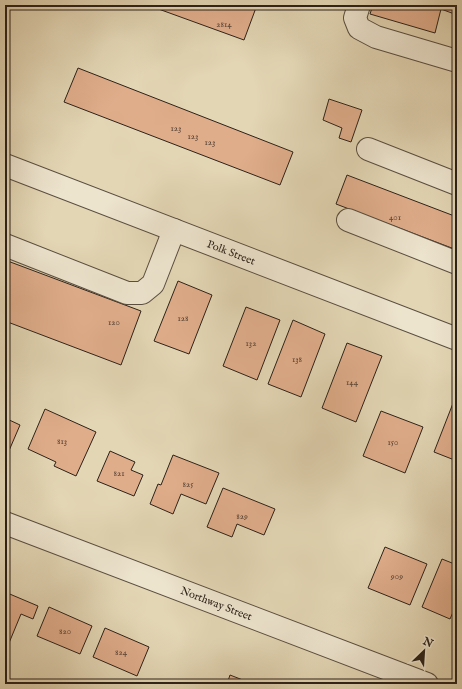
<svg xmlns="http://www.w3.org/2000/svg" width="462" height="689" font-family="'IM FELL English',serif">
<style>
.building{fill:#e0ad8b;stroke:#2b2119}
.lines{fill:none;stroke-linecap:round;stroke-linejoin:round}
.minor-casing{stroke:#594e40;stroke-width:24}
.minor{stroke:#ede4ce;stroke-width:22}
.labels{text-anchor:middle;dominant-baseline:central;stroke-width:3.5;stroke-linejoin:round;paint-order:stroke}
.number-label{font-size:9px;fill:#584436}
.street-label{font-size:11px;fill:#2b2119;stroke:#ede4ce}
</style>
<rect width="100%" height="100%" fill="#e3d6b4"/>
<filter id="stains"><feTurbulence type="fractalNoise" baseFrequency=".005" numOctaves="4"/><feColorMatrix values="0 0 0 0 .2 0 0 0 0 .09 0 0 0 0 .02 0 0 0 .5 -.17"/></filter>
<radialGradient id="worn" r=".72"><stop offset=".6" stop-color="#630" stop-opacity="0"/><stop offset="1" stop-color="#630" stop-opacity=".3"/></radialGradient>
<!-- building -->
<g class="building">
<path d="M154,5H257L244,40L153,7Z"/>
<path d="M373,5H457V15L441,9L435,33L370,14Z"/>
<path d="M78,68L293,152L280,185L64,102Z"/>
<path d="M329,99L362,110L351,142L339,138L342,128L323,120Z"/>
<path d="M347,175L457,217V250L336,204Z"/>
<path d="M5,260L141,311L121,365L5,321Z"/>
<path d="M178,281L212,295L189,354L154,341Z"/>
<path d="M246,307L280,320L257,380L223,366Z"/>
<path d="M293,320L325,334L301,397L268,384Z"/>
<path d="M347,343L382,356L356,422L322,408Z"/>
<path d="M457,393V461L434,452Z"/>
<path d="M45,409L96,432L76,476L54,466L56,462L28,449Z"/>
<path d="M381,411L423,427L405,473L363,456Z"/>
<path d="M5,418L20,425L8,453L5,452Z"/>
<path d="M110,451L135,462L131,470L143,475L134,496L97,481Z"/>
<path d="M173,455L219,473L206,504L181,494L173,514L150,504L158,484L161,485Z"/>
<path d="M223,488L275,509L264,535L237,524L232,537L207,527Z"/>
<path d="M385,547L427,564L410,605L368,588Z"/>
<path d="M442,559L457,565V603L450,619L422,607Z"/>
<path d="M5,592L38,606L33,619L21,614L9,643L5,641Z"/>
<path d="M49,607L92,626L80,654L37,636Z"/>
<path d="M105,628L149,647L137,676L93,657Z"/>
<path d="M230,675L248,682L247,684H227Z"/>
</g>
<g class="lines">
<!-- minor casing -->
<g class="minor-casing">
<g id="minor">
<path d="M359,5L355,18L359,28L376,37L457,61"/>
<path d="M368,149L457,184"/>
<path d="M5,165L457,339"/>
<path d="M348,220L457,263"/>
<path d="M5,245L127,293H142L153,284L174,230"/>
<path d="M5,523L427,684"/>
</g>
</g>
<!-- minor -->
<use href="#minor" class="minor"/>
</g>
<g class="labels">
<!-- number labels -->
<g class="number-label">
<text x="224" y="24">2814</text>
<text x="176" y="128">123</text>
<text x="193" y="136">123</text>
<text x="210" y="142">123</text>
<text x="395" y="217">401</text>
<text x="183" y="318">128</text>
<text x="114" y="322">120</text>
<text x="251" y="343">132</text>
<text x="297" y="359">138</text>
<text x="352" y="382">144</text>
<text x="62" y="441">813</text>
<text x="393" y="442">150</text>
<text x="119" y="473">821</text>
<text x="188" y="484">825</text>
<text x="242" y="516">829</text>
<text x="397" y="576">909</text>
<text x="65" y="631">820</text>
<text x="121" y="652">824</text>
</g>
<!-- street labels -->
<g class="street-label">
<text transform="translate(231 253) rotate(21)">Polk Street</text>
<text transform="translate(216 604) rotate(21)">Northway Street</text>
</g>
</g>
<!-- margin -->
<rect width="462" height="689" fill="none" stroke="#e3d6b4" stroke-width="20"/>
<rect x="6" y="6" width="450" height="677" fill="none" stroke="#2b2119" stroke-width="2"/>
<rect x="10" y="10" width="442" height="669" fill="none" stroke="#2b2119"/>
<!-- north arrow -->
<g transform="translate(424 651) rotate(25)" stroke="#ede4ce" stroke-width="3" paint-order="stroke">
<path d="M0-3L7 15L0 10L-7 15Z" fill="#2b2119"/>
<text y="-6" font-size="11" font-weight="bold" text-anchor="middle" fill="#2b2119">N</text>
</g>
<rect width="100%" height="100%" filter="url(#stains)"/>
<rect width="100%" height="100%" fill="url(#worn)"/>
</svg>
